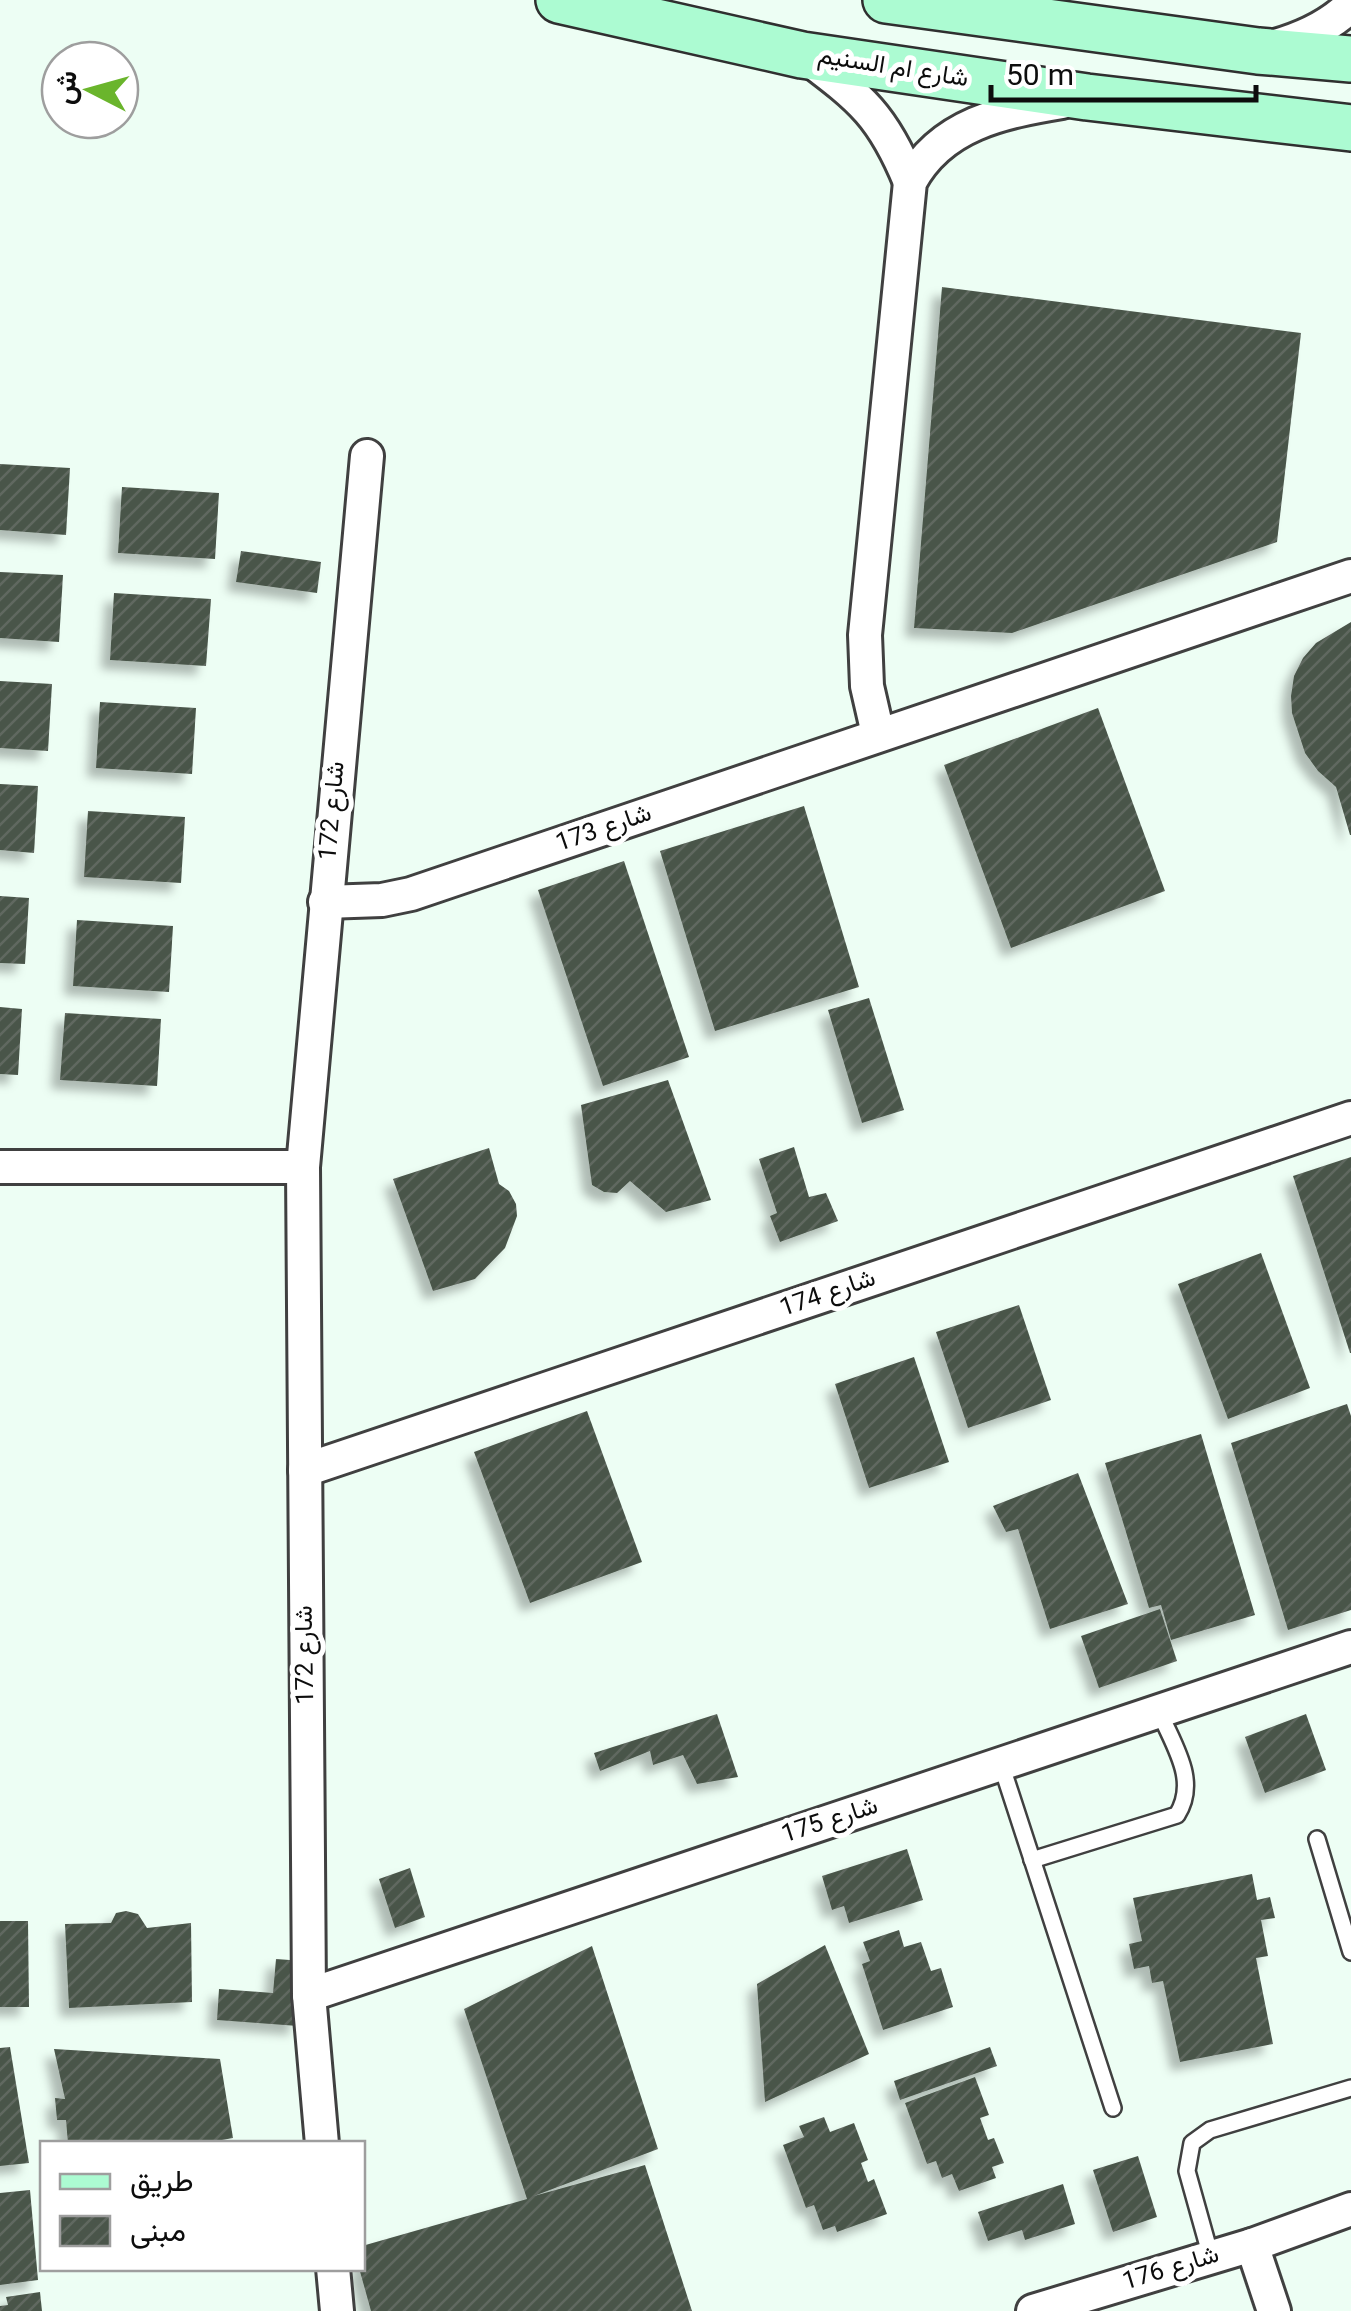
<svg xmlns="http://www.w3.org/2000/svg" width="1351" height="2311" font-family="Georgia,Vazirmatn,serif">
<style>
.building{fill:url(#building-hatch);filter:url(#shadow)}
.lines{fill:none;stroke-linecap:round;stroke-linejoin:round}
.service-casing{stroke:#404040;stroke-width:20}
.minor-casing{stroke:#404040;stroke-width:38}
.secondary-casing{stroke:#2f2f2f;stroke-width:50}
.service{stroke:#fff;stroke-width:15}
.minor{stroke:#fff;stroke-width:32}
.secondary{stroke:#acfbd2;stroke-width:45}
.labels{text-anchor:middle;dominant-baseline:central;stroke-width:10;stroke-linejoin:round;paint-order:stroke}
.street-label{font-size:25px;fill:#0d0d0d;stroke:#fff}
</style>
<defs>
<pattern id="building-hatch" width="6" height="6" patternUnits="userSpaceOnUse" patternTransform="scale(2.5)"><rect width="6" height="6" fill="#4a554a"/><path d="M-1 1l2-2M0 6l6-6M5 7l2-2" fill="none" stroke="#606860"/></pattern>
<filter id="shadow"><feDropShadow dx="-9" dy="9" stdDeviation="5" flood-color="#0004"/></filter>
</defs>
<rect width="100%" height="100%" fill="#edfef4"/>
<!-- building -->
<g class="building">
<path d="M942,287L1301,333L1277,542L1012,633L914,628Z"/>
<path d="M0,464L70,468L66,535L0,530Z"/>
<path d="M122,487L219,493L215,559L118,553Z"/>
<path d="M241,551L321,562L317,593L236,582Z"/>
<path d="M0,572L63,575L59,642L0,638Z"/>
<path d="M114,593L211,599L206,666L110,660Z"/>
<path d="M1351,622V835H1350L1336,787L1318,771L1305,753L1292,713L1291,696L1294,676L1303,658L1316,643Z"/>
<path d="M0,681L52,684L48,751L0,748Z"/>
<path d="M100,702L196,708L192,774L96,768Z"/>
<path d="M1098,708L1165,891L1011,948L944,765Z"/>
<path d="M0,784L38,786L34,853L0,850Z"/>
<path d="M804,806L859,987L715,1031L660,851Z"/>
<path d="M88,811L185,817L181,883L84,877Z"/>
<path d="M624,861L689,1057L603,1086L538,890Z"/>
<path d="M0,896L29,898L25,964L0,963Z"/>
<path d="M77,920L173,926L169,992L73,986Z"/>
<path d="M869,998L904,1110L862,1123L828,1010Z"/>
<path d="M0,1007L22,1009L18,1075L0,1074Z"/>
<path d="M65,1013L161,1019L157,1086L60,1080Z"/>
<path d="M668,1080L711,1200L666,1212L630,1181L617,1193L604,1192L592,1185L581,1105Z"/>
<path d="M794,1147L809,1197L826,1193L838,1221L780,1242L770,1216L777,1213L759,1159Z"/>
<path d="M489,1148L499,1184L509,1191L516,1204L517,1216L505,1248L475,1279L433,1291L393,1179Z"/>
<path d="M1351,1157V1353H1350L1293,1176Z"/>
<path d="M1261,1253L1310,1388L1228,1419L1178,1284Z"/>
<path d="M1019,1305L1051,1400L968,1428L936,1332Z"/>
<path d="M914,1357L949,1462L869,1488L835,1384Z"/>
<path d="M1347,1404L1351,1416V1610L1288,1630L1231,1443Z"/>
<path d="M587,1411L642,1562L530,1603L474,1452Z"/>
<path d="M1201,1434L1255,1615L1171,1640L1161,1605L1149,1608L1105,1463Z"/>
<path d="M1078,1473L1128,1604L1050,1629L1018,1529L1006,1532L993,1506Z"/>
<path d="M1160,1609L1177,1661L1099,1688L1081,1636Z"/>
<path d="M717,1714L738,1777L697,1784L683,1755L653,1765L650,1751L600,1771L594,1753Z"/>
<path d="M1306,1714L1326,1770L1265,1793L1245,1737Z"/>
<path d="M907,1849L923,1900L849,1923L844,1906L832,1910L822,1876Z"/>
<path d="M410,1868L425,1917L395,1928L379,1879Z"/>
<path d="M1252,1874L1257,1900L1270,1897L1275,1918L1261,1920L1268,1956L1256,1958L1273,2044L1180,2062L1163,1981L1152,1983L1149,1966L1134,1969L1129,1944L1142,1941L1133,1898Z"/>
<path d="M126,1911L138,1914L147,1928L191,1923L192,2002L69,2008L65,1924L111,1923L116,1913Z"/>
<path d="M0,1921H28L29,2007H0Z"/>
<path d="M899,1930L904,1947L921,1942L931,1971L941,1968L953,2007L883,2030L862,1964L870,1961L863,1942Z"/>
<path d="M825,1945L869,2054L765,2102L757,1984Z"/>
<path d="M592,1946L658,2149L534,2196L645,2165L692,2311H371L359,2268H362V2246L527,2199L464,2009Z"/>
<path d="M276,1959L303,1961L298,2026L217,2020L219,1989L273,1993Z"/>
<path d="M10,2047L29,2163L0,2166V2048Z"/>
<path d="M990,2047L997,2066L900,2100L894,2081Z"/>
<path d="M54,2049L220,2059L233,2138L200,2144H68L66,2120H57L55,2098L65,2099Z"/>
<path d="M975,2077L989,2115L980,2118L988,2140L994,2138L1004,2163L992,2167L996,2178L959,2191L952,2174L942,2178L936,2161L927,2164L905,2103Z"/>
<path d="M824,2117L830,2132L854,2123L868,2160L861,2163L868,2182L874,2179L887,2214L837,2232L835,2226L823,2230L814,2205L806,2208L783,2145L804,2137L799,2126Z"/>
<path d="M1138,2156L1157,2217L1113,2232L1093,2170Z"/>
<path d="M1063,2184L1075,2224L1025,2240L1022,2230L988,2241L978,2212Z"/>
<path d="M30,2190L38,2280L0,2285V2193Z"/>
<path d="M40,2292L42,2311H0V2306L8,2305L6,2297Z"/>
</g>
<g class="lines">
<!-- service casing -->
<g class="service-casing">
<g id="service">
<path d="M1001,1764L1113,2108"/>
<path d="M1317,1839L1351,1952"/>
<path d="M1032,1860L1177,1815C1199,1780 1173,1745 1159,1711"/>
<path d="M1211,2257L1187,2171L1192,2143L1210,2130L1351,2088"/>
</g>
</g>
<!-- minor casing -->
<g class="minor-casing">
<g id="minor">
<path d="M1272,47C1301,39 1329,27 1351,5"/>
<path d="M806,57C862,99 883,116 910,182"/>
<path d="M878,734L867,686L865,635L910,182C941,124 1002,112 1062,102"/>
<path d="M325,902L382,900L411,894L1351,576"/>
<path d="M0,1167H303"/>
<path d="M305,1470L1351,1118"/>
<path d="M309,1995L1351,1647"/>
<path d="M322,2144L309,1995L303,1167L367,456"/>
<path d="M1252,2245L1274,2311"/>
<path d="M333,2268L337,2311"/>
<path d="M1033,2311L1252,2245L1351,2209"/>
</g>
</g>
<!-- secondary casing -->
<g class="secondary-casing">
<g id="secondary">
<path d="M559,0L802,55L1087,97L1351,128"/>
<path d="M886,0L1258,51L1351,59"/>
</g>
</g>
<!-- service -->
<use href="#service" class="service"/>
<!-- minor -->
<use href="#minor" class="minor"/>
<!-- secondary -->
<use href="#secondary" class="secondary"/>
</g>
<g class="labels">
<!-- street labels -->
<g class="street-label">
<text transform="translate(893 68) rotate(9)">شارع ام السنيم</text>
<text transform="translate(333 811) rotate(-85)">شارع 172</text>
<text transform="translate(604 829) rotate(-19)">شارع 173</text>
<text transform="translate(828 1294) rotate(-19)">شارع 174</text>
<text transform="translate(306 1655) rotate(-91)">شارع 172</text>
<text transform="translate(830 1821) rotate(-18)">شارع 175</text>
<text transform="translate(1171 2269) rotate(-17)">شارع 176</text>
</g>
</g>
<!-- legend -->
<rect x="40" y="2141" width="325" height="130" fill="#ffffff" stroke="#9e9e9e" stroke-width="2.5"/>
<rect x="60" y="2174" width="50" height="15" fill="#acfbd2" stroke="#9e9e9e" stroke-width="2.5"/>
<text x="130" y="2191" font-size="30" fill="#0d0d0d">طريق</text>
<rect x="60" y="2216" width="50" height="30" fill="url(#building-hatch)" stroke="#9e9e9e" stroke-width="2.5"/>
<text x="130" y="2241" font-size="30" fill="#0d0d0d">مبنى</text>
<!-- north arrow -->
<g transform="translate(90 90) rotate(276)"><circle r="48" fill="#ffffff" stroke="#9e9e9e" stroke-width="2.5"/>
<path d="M0-8L18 38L0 25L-18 38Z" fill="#6ab52c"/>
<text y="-15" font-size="28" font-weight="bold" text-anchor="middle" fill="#0d0d0d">ش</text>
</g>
<!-- scale -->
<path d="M991 85v15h265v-15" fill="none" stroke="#0d0d0d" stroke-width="5"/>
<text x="1006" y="85" font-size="30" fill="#0d0d0d" stroke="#ffffff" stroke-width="8" paint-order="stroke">50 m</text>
</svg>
